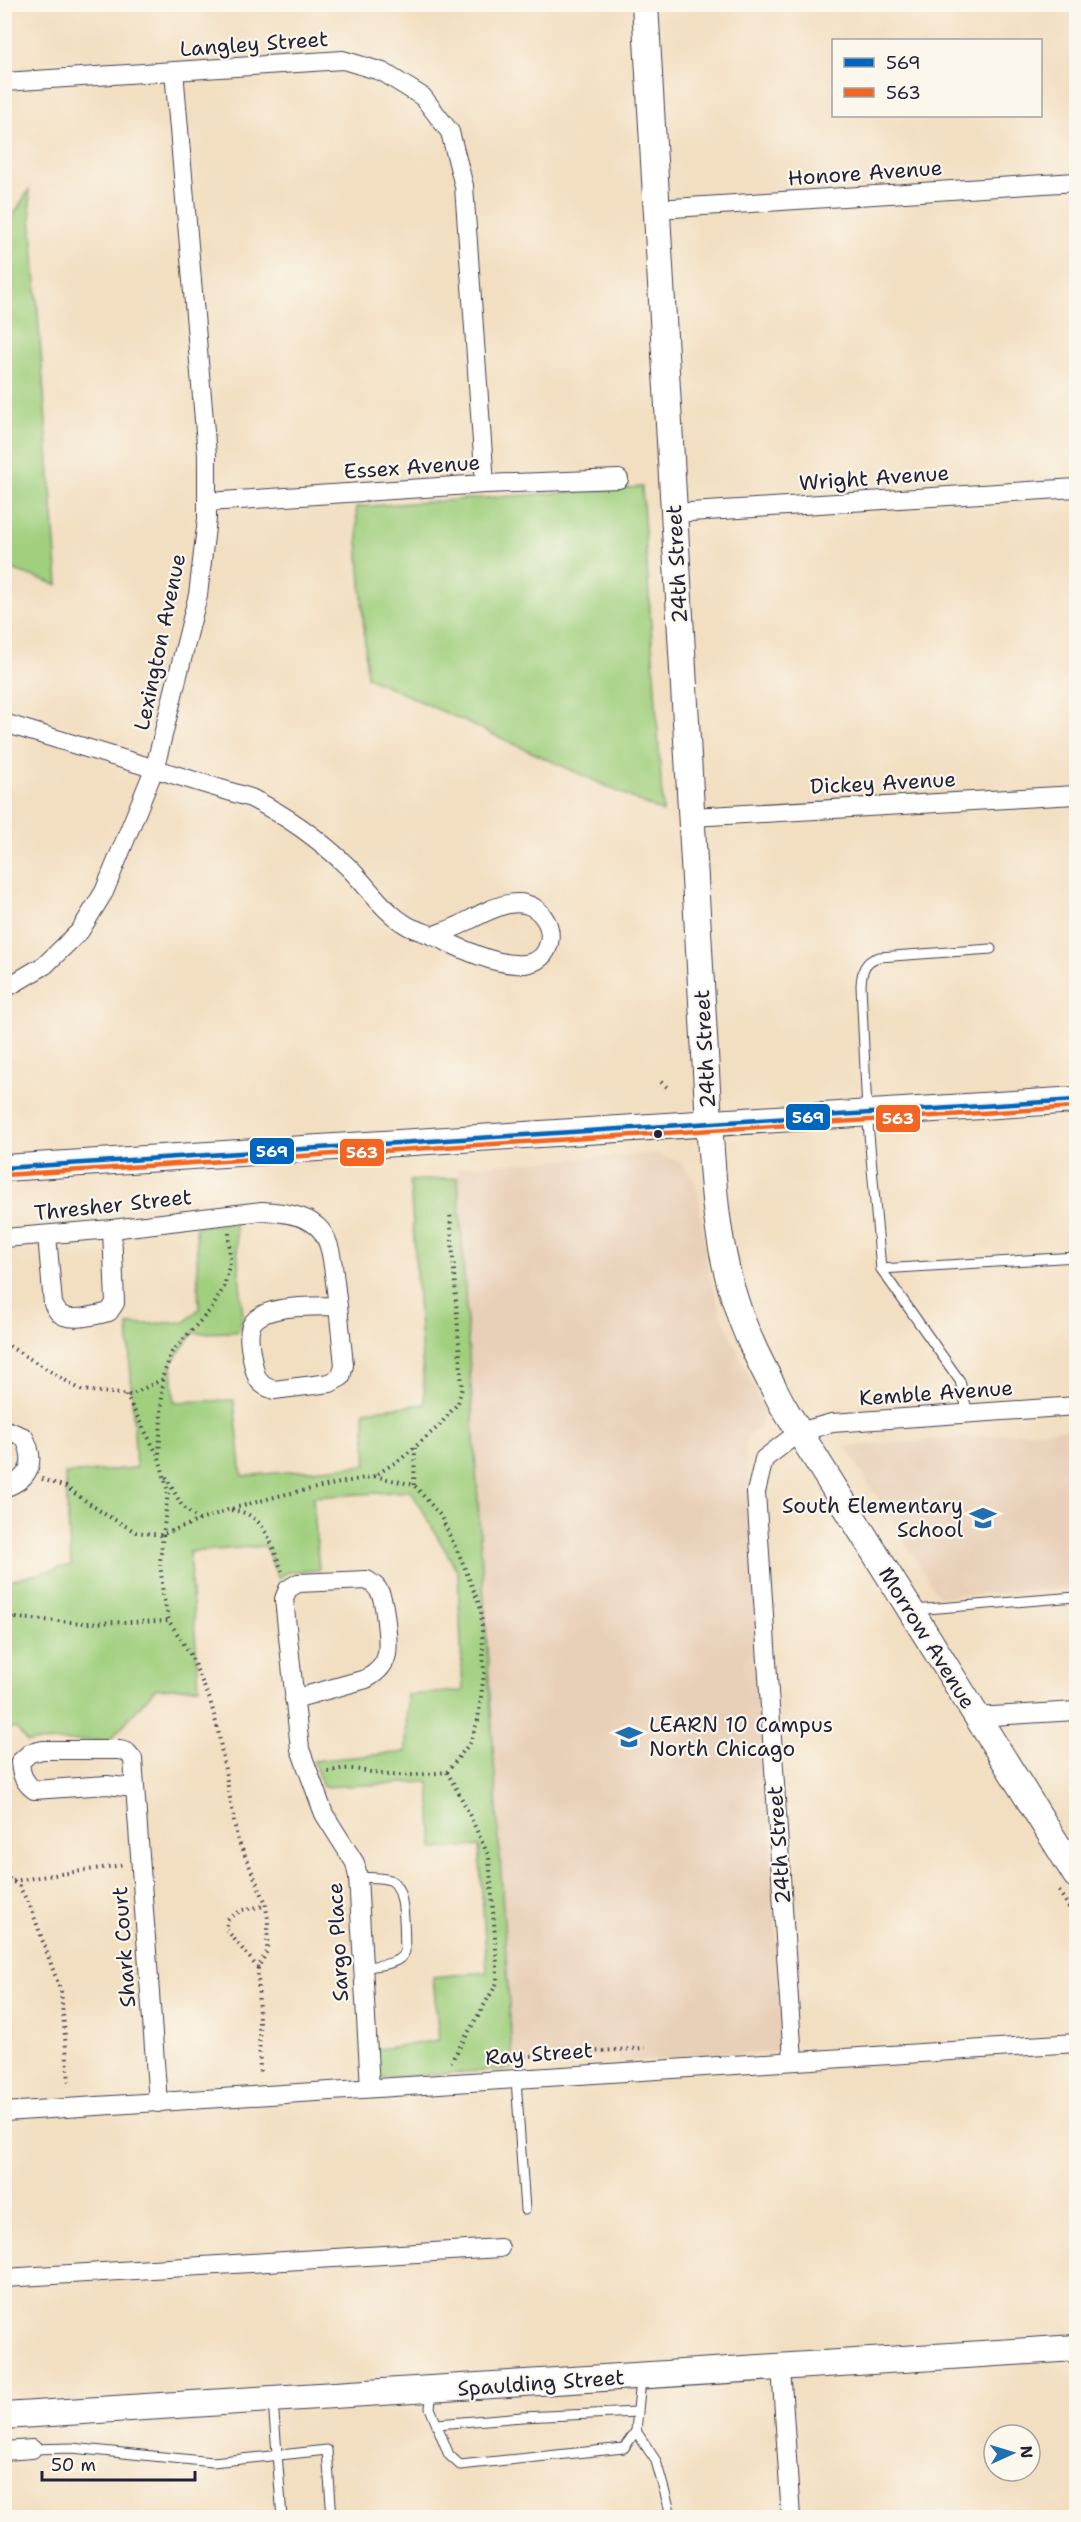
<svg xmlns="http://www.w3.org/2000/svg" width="1081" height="2522" font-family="'Shantell Sans',sans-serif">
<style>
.built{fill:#e8cfb7}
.green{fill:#a0cf7e;stroke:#61785c;stroke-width:1.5}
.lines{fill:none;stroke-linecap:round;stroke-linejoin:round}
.lane-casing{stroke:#413e4f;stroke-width:11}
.street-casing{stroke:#413e4f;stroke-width:20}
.secondary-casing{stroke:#413e4f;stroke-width:28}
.path{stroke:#413e4f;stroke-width:4;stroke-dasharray:1.5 4.5;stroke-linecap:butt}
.lane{stroke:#fff;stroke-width:9}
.street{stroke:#fff;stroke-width:18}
.secondary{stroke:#fff;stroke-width:26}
.bus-1-casing{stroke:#fbf7ec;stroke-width:9}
.bus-2-casing{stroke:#fbf7ec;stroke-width:9}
.bus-1{stroke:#0065bd;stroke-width:4.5}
.bus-2{stroke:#f26522;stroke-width:4.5}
.bus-dot{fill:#22223b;stroke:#fbf7ec;stroke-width:2}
.labels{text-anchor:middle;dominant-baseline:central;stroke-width:4.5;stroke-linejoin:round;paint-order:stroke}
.street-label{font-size:21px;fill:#22223b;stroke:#fbf7ec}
.poi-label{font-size:21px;fill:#22223b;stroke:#fbf7ec;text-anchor:end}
.line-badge{stroke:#fbf7ec;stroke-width:2}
.badge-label{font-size:16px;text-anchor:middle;font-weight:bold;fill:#fff}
</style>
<rect width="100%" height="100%" fill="#fbf7ec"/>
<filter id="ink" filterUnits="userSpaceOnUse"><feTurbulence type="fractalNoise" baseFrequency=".0167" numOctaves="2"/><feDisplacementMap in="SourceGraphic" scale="12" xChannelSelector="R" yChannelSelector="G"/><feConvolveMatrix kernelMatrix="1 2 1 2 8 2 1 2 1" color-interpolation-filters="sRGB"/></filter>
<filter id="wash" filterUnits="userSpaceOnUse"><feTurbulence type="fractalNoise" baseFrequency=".008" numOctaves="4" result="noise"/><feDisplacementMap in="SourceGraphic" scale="24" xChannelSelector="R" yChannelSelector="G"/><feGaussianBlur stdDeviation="1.35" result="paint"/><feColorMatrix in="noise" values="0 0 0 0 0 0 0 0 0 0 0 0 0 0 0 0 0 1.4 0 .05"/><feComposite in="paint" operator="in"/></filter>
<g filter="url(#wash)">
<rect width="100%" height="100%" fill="#f2dec0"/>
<!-- built -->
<g class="built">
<path d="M658,1153L680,1162L694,1179L698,1192L708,1268L721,1314L764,1410L759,1428L745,1438L783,2038L779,2047L773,2052L619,2062L618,2054L513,2061L457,1167Z"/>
<path d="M1076,1428V1588L939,1597L846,1447Z"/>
</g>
<!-- green -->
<g class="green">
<path d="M29,190L58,585L5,567V228Z"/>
<path d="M642,487L663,812L367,677L356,507Z"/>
<path d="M458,1178L513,2069L378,2078L375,2050L439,2040L433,1977L487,1972L479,1846L433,1849L429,1782L323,1787L313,1761L406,1752L407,1695L463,1691L458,1572L411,1491L313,1497L319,1570L288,1572L278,1578L265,1546L189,1552L199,1687L155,1689L110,1740L27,1742L16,1728L5,1729V1582L71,1565L65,1474L136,1468L128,1325L185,1322L199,1309L196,1227L235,1223L243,1318L238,1332L193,1333L172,1362L174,1402L234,1400L242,1476L367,1465L364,1411L425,1404L410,1181Z"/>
</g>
</g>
<g filter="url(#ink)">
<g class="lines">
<!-- lane casing -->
<g class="lane-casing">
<g id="lane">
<path d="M881,1269L1076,1257"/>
<path d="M968,1414L960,1381L881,1269L867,1112L861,985C862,971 864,961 879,957L991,949"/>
<path d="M914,1610L1076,1597"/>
<path d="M358,1877C367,1878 381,1877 390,1880C407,1887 404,1935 405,1951C400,1966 375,1965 362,1968"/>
<path d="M516,2079L525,2210"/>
<path d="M432,2390L430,2408L449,2455L460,2465L624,2448L636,2431L641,2379"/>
<path d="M273,2401L282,2518"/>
<path d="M437,2424L522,2417L638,2412"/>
<path d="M636,2431L656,2461L672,2518"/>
<path d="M32,2449L72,2448L213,2462L327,2450L332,2518"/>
</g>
</g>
<!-- street casing -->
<g class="street-casing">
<g id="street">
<path d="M4,82L343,60L383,72L423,97L450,132L464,186L485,484"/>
<path d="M657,209L1076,182"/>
<path d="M207,502L485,484L619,479"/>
<path d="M674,513L1076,488"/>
<path d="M4,723L251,798C287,816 318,838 347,866C367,885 383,912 408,926C416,930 426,933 434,936C458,947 489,963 515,964C527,965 540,962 546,951C551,941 551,930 546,921C526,886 487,911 462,924C452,929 442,932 432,936"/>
<path d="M692,817L1076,795"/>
<path d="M4,989L45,965L80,931L104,892L155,767L198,595L207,519V455L174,71"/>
<path d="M47,1235L53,1304C55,1307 56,1310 59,1313C69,1323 97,1315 109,1312L115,1303L112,1229"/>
<path d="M4,1238L112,1229L262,1211C337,1215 329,1242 338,1306C316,1307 261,1303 251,1326C247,1337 251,1352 253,1363C256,1378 258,1385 274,1390L330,1383L341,1377L344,1365L338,1306"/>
<path d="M4,1429L24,1437C37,1462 30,1479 4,1488"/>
<path d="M294,1699L366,1679C375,1674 385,1666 387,1654C389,1644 385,1602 380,1593C377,1586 373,1584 367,1580L298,1583L288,1589L284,1599L300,1749L324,1814L355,1863L358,1877L370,2088"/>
<path d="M976,1717L1076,1711"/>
<path d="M135,1788L107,1785L34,1790C24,1782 21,1775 20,1762L30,1753L43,1750H120L127,1752L133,1759L158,2103"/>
<path d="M793,2061L756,1492L764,1459L799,1432L832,1423L1076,1406"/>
<path d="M4,2112L1076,2043"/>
<path d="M4,2278L500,2248"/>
<path d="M781,2367L791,2518"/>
<path d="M4,2451L32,2449"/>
</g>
</g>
<!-- secondary casing -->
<g class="secondary-casing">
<g id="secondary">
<path d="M645,4L707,1089C712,1162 713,1236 737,1306C748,1341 766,1373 783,1406L1076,1875"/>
<path d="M4,1168L1076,1100"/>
<path d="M4,2416L1076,2348"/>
</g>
</g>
<!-- path -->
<g class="path">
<path d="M661,1082L668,1088"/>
<path d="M229,1233L230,1263L224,1287L212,1308L172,1352L163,1376L159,1457L168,1492L160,1561L163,1595L169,1621L189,1652L210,1700L218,1730L237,1838L265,1901L268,1919L267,1951L258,1968L260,2076"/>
<path d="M4,1343L81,1390L131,1395L163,1379"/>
<path d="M126,1395L157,1454"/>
<path d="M166,1477L182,1506L199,1520"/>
<path d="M42,1479L66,1487L103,1513L136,1532L161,1535L227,1510L282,1495L374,1476L401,1459L439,1426L458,1403L462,1388L450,1212"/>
<path d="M414,1485L415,1448"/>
<path d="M231,1510C265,1513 271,1543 282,1571"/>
<path d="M4,1617L84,1623L169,1621"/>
<path d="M4,1626L15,1618"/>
<path d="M328,1772C350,1764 367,1773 389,1775C408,1776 428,1774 447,1772L470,1743L478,1720L484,1673L481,1609L462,1561L440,1515L414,1485L374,1476"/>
<path d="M447,1772L463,1801L489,1857L497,1963V1983L451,2062"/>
<path d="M4,1875L19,1886L31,1908L61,1992L69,2082"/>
<path d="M13,1881L122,1865"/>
<path d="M1059,1891L1076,1919"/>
<path d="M258,1968L226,1929L228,1919L242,1910L265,1906"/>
<path d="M513,2057L645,2048"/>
</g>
<!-- lane -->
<use href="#lane" class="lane"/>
<!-- street -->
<use href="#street" class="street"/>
<!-- secondary -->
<use href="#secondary" class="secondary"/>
<!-- bus-1 casing -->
<g class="bus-1-casing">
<path id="bus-1" d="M4,1168L1076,1100"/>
</g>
<!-- bus-2 casing -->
<g class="bus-2-casing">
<path id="bus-2" d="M4,1175L1076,1107"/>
</g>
<!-- bus-1 -->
<use href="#bus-1" class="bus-1"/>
<!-- bus-2 -->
<use href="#bus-2" class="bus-2"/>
</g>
</g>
<!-- icons -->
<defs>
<g id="school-bare" transform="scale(2.07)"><path d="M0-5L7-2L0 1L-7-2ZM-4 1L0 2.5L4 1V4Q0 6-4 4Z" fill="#1f6fb2" stroke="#fbf7ec" stroke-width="2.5" paint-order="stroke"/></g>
</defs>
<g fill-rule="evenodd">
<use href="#school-bare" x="983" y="1518"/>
<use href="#school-bare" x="629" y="1737"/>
</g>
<!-- markers -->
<circle class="bus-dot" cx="658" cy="1134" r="5"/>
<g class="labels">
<!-- street labels -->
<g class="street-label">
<text transform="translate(254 44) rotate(-4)">Langley Street</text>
<text transform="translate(865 173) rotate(-4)">Honore Avenue</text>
<text transform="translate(412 467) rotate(-4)">Essex Avenue</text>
<text transform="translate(874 478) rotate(-4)">Wright Avenue</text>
<text transform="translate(677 564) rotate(-93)">24th Street</text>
<text transform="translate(160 642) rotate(-78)">Lexington Avenue</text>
<text transform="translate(883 783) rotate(-3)">Dickey Avenue</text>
<text transform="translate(705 1049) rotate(-93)">24th Street</text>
<text transform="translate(113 1205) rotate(-6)">Thresher Street</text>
<text transform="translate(936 1393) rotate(-4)">Kemble Avenue</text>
<text transform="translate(927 1638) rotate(58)">Morrow Avenue</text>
<text transform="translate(779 1845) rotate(-94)">24th Street</text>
<text transform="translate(338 1942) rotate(-93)">Sargo Place</text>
<text transform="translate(124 1947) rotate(-94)">Shark Court</text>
<text transform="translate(539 2054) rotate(-4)">Ray Street</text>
<text transform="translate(541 2383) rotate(-4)">Spaulding Street</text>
</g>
<!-- poi labels -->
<g class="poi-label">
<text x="963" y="1506">South Elementary<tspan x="963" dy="24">School</tspan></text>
<text x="649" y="1725" text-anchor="start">LEARN 10 Campus<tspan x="649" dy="24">North Chicago</tspan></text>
</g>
</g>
<g class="line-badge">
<rect x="785" y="1103" width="46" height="28" rx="6" fill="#0065bd"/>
<rect x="875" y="1104" width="46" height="29" rx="6" fill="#f26522"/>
<rect x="249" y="1137" width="46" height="28" rx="6" fill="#0065bd"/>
<rect x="339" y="1138" width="46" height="29" rx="6" fill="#f26522"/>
</g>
<g class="badge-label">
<text x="808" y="1123">569</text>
<text x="898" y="1124">563</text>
<text x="272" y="1157">569</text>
<text x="362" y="1158">563</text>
</g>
<!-- margin -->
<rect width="1081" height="2522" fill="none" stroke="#fbf7ec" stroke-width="24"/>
<!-- legend -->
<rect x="832" y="39" width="210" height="78" fill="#fbf7ec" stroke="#a4a2a5" stroke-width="1.5"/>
<rect x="844" y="58" width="30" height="9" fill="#0065bd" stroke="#a4a2a5" stroke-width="1.5"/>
<text x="886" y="69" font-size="18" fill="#22223b">569</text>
<rect x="844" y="88" width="30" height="9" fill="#f26522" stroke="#a4a2a5" stroke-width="1.5"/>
<text x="886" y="99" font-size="18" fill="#22223b">563</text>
<!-- north arrow -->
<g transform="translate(1012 2453) rotate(86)"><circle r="28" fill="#fbf7ec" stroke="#a4a2a5" stroke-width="1.5"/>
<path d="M0-4.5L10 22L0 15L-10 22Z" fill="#1f6fb2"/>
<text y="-9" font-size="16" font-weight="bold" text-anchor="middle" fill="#22223b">N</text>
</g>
<!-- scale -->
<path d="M42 2471v9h153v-9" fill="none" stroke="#22223b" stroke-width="3"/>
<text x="51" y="2471" font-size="18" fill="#22223b" stroke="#fbf7ec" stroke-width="4.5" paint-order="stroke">50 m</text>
</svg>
